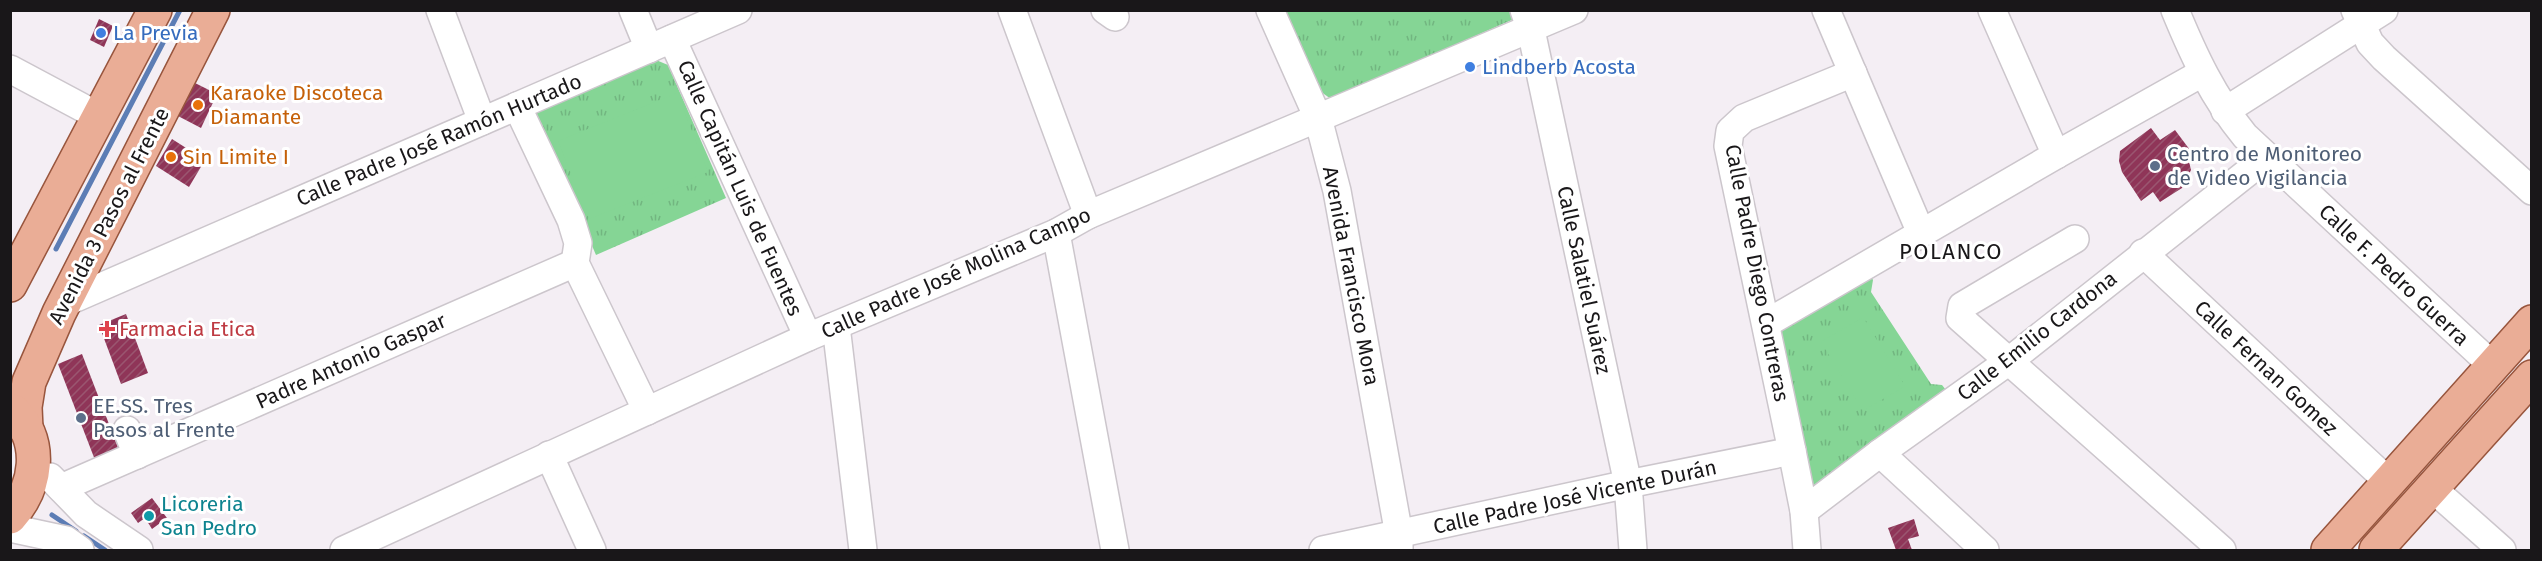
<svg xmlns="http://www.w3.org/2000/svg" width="2542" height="561" font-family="'Fira Sans',sans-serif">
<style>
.park{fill:url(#park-tufts)}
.garden{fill:#85d595}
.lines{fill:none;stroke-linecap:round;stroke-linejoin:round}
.stream{stroke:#5c7db5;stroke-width:5}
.building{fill:url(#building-hatch)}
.minor-casing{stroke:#ccc6cc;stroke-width:30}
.major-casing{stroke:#98553d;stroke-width:36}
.minor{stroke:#fff;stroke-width:27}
.major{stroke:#eaad96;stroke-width:33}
.shop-dot{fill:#3f7fe0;stroke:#fff;stroke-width:2}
.food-dot{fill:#e8710a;stroke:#fff;stroke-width:2}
.service-dot{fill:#5c6f8a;stroke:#fff;stroke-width:2}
.health-dot{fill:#e0444e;stroke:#fff;stroke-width:2}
.culture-dot{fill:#0f9aa8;stroke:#fff;stroke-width:2}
.labels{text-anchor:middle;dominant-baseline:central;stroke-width:6;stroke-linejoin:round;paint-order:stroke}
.shop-label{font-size:21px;fill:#366cbe;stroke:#fff;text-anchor:start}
.food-label{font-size:21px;fill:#c56008;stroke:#fff;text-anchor:start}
.street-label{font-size:21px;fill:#191719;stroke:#fff}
.service-label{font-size:21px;fill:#4e5e75;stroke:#fff;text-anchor:start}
.health-label{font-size:21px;fill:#be3a42;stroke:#fff;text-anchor:start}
.culture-label{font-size:21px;fill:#0d838f;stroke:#fff;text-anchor:start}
.neighbourhood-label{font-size:22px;letter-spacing:1.5px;fill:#191719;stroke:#fff}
</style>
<defs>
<pattern id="park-tufts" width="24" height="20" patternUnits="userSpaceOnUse" patternTransform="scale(1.5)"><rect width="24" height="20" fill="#85d595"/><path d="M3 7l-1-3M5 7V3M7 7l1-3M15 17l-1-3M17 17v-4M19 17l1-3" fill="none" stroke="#72b680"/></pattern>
<pattern id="building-hatch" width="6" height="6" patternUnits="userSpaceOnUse" patternTransform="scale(1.5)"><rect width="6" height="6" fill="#8f3558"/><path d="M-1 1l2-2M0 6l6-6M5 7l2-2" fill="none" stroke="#9a5670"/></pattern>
</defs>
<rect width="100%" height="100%" fill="#f4eef4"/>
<!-- park -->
<g class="park">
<path d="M1519,10L1521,16L1331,99L1317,89L1283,11Z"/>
<path d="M656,60L668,65L726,198L596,255L534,110Z"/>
<path d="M1870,275L1873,280L1871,292L1931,384L1942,385L1946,390L1821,489L1809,488L1779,330Z"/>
</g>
<!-- garden -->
<g class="garden">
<path d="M677,93L708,172L589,219L558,141Z"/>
<path d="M1863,317L1905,386L1863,411L1821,342Z"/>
</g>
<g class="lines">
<!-- stream -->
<g class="stream">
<path d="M56,249L180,10"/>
<path d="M52,515L76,531"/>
<path d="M84,536L105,550"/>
</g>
</g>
<!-- building -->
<g class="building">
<path d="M99,19L113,26L104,47L90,40Z"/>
<path d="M195,83L217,94L201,128L178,116Z"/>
<path d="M2151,128L2160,140L2175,130L2193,154L2188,157L2191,170L2182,188L2160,202L2153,192L2141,201L2122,172L2119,161L2120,151Z"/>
<path d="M172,139L205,160L189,187L156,166Z"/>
<path d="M126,314L148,373L121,384L99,325Z"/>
<path d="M82,354L119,450L95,460L58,364Z"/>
<path d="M152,498L167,518L152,529L145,518L138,523L131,513Z"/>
<path d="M1914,519L1919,536L1908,539L1912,550H1896L1888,528Z"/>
</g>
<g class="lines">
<!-- minor casing -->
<g class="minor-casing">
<g id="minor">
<path d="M440,10L482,121"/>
<path d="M633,10L649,49"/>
<path d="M1012,10L1088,215"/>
<path d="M1105,10L1115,17"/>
<path d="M1270,10L1318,118L1337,191L1399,535V550"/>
<path d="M1524,10L1531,30L1628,484L1633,550"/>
<path d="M1826,10L1921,233"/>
<path d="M1992,10L2056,155"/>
<path d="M2175,10C2194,56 2213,97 2245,136L2492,365"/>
<path d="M2355,10L2370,43L2384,58L2532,191"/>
<path d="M672,39L808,337"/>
<path d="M10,69L100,117"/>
<path d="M517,106L571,220L578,243L575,263L647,411"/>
<path d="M2225,111L2384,10"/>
<path d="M1056,233L1115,550"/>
<path d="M2075,239L1962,306L1960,318L2222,550"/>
<path d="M2143,253L2390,483"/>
<path d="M64,303L738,10"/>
<path d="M1767,323L2056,155L2202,73"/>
<path d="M836,326L863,550"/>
<path d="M127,430L137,455"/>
<path d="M1880,453L1985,550"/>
<path d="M549,455L592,550"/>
<path d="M50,477L86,514L139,550"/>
<path d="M61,488L575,263"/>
<path d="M2432,488L2502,550"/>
<path d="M1804,511L1880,453L2009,361L2267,157"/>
<path d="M10,528L66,540L80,550"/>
<path d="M344,550L808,337L1056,233L1088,215L1574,10"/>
<path d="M1323,550L1628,484L1792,451"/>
<path d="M1807,550L1804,511L1792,451L1728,146L1730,131L1744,118L1853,73"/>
</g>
</g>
<!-- major casing -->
<g class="major-casing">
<g id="major">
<path d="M10,285L155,10"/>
<path d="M26,429L25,407L29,382L59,313L213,10"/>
<path d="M10,517C37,487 44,442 13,411"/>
<path d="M2328,550L2532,322"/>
<path d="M2376,550L2532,377"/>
</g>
</g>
<!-- minor -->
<use href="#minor" class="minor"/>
<!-- major -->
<use href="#major" class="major"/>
</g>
<!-- markers -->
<g class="shop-dot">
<circle cx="101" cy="33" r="6"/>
<circle cx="1470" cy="67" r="6"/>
</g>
<g class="food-dot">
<circle cx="198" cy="105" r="6"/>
<circle cx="171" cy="157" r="6"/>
</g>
<g class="service-dot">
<circle cx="2155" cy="166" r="6"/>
<circle cx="81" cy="418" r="6"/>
</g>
<path class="health-dot" d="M104 320h6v6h6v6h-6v6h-6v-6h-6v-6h6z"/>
<circle class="culture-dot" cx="149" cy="516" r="6"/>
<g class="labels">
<!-- shop labels -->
<g class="shop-label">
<text x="113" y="33">La Previa</text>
<text x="1482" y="67">Lindberb Acosta</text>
</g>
<!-- food labels -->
<g class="food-label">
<text x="210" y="93">Karaoke Discoteca<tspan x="210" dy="24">Diamante</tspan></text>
<text x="183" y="157">Sin Limite I</text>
</g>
<!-- street labels -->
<g class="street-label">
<text transform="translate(439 140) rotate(-23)">Calle Padre José Ramón Hurtado</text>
<text transform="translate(740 188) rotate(66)">Calle Capitán Luis de Fuentes</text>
<text transform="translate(109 216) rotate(-63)">Avenida 3 Pasos al Frente</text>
<text transform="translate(956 273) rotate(-24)">Calle Padre José Molina Campo</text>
<text transform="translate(1757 273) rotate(79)">Calle Padre Diego Contreras</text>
<text transform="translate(2394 275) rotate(43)">Calle F. Pedro Guerra</text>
<text transform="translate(1351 276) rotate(79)">Avenida Francisco Mora</text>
<text transform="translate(1584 280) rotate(78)">Calle Salatiel Suárez</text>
<text transform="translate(2037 336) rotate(-38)">Calle Emilio Cardona</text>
<text transform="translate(351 361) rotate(-24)">Padre Antonio Gaspar</text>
<text transform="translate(2266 368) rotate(43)">Calle Fernan Gomez</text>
<text transform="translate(1575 497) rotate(-12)">Calle Padre José Vicente Durán</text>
</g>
<!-- service labels -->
<g class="service-label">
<text x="2167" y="154">Centro de Monitoreo<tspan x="2167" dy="24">de Video Vigilancia</tspan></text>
<text x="93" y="406">EE.SS. Tres<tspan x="93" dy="24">Pasos al Frente</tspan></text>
</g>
<!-- health labels -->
<g class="health-label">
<text x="119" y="329">Farmacia Etica</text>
</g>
<!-- culture labels -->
<g class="culture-label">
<text x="161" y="504">Licoreria<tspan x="161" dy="24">San Pedro</tspan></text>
</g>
<!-- neighbourhood labels -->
<g class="neighbourhood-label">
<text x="1951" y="251">POLANCO</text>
</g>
</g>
<!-- border -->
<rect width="2542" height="561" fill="none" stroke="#191719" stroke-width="24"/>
</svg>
